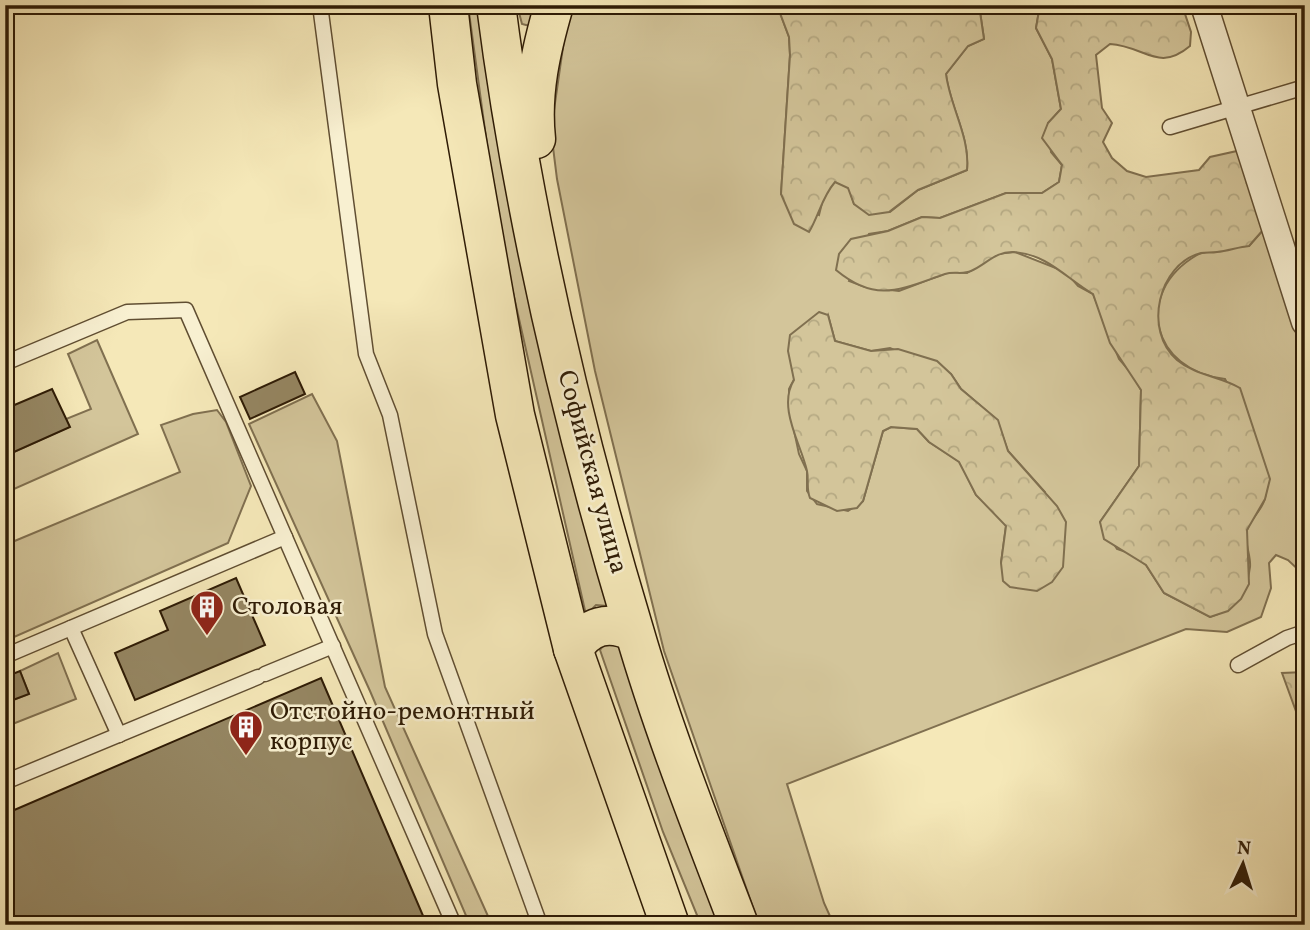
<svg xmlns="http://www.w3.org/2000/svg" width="1310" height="930" font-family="Vollkorn,serif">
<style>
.grass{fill:#d3c59a;stroke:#807050;stroke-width:2;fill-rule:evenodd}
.forest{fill:url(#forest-crowns);stroke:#807050;stroke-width:2}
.building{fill:#958662;stroke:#2e1b05;stroke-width:2}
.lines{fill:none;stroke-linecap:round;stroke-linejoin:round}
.service-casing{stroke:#604e32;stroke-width:17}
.minor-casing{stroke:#604e32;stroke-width:29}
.primary-casing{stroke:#2e1b05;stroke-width:41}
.service{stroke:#f8f0d1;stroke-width:14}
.minor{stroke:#f8f0d1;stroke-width:26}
.primary{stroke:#f5e8b8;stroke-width:38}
.labels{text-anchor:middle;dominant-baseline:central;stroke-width:5;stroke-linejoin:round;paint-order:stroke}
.street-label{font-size:26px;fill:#2e1b05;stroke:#f8f0d1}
.poi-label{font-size:26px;fill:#2e1b05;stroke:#f8f0d1;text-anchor:start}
</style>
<defs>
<pattern id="forest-crowns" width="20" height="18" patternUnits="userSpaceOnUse" patternTransform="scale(1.75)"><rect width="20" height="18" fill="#d3c59a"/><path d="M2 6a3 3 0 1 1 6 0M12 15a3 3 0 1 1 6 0" fill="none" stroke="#b5a983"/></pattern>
</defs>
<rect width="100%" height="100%" fill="#f5e8b8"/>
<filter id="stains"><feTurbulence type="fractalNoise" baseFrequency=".00286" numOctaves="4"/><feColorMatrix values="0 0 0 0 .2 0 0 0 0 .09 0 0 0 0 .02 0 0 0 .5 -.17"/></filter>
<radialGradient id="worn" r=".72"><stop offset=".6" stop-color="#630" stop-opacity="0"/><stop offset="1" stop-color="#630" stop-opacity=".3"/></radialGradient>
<!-- grass -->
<g class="grass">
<path d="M468,5H484L608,606L596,605L586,615L498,226Z"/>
<path d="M517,5H540L530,26L522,24Z"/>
<path d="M569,5H777L789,37L790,55L781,194L819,215L824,195L835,181L849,188L854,204L890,212L918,190L967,170C970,136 950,107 946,74L968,46L984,39L979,5H1040L1036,28L1052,59L1061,109L1048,123L1051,152L1062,165L1059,182L1042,193H1006L940,218L922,217L888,231L869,234L849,281L865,287L899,291L949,272L967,273L996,254L1015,252L1066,272L1078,286L1093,294L1119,359L1133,375L1141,390L1139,466L1100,522L1117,549L1132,554L1146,565L1164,593L1210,617C1235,609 1247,594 1250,567C1251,557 1246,547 1246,536C1247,520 1262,512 1265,498C1274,462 1242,410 1225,379C1152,371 1132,293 1197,255C1203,251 1239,247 1249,246L1263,230L1305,361V576L1288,560L1276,555L1269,563L1271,588L1261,617L1227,632L1186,629L787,784L824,903L834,925H759L664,651L595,371L557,179L551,131ZM828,315L835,341L871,351L890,348L951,374L961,389L997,420L1008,451L1045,492L1001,563L1006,526L1002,519L976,495L960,462L929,442L917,429L891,427L883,431L863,501L848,511L817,504L807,491V471L799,454L789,407V389Z"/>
<path d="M97,340L138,434L5,493V456L69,427L66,419L91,409L68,354Z"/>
<path d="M312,394L337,441L385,687L492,925H470L370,691L249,424Z"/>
<path d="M217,410L226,422L251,486L228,543L5,641V545L180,472L161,425L193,414Z"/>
<path d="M607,641H618L721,925H701L663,832L600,650Z"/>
<path d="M58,653L76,699L5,727V703L29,694L20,671Z"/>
</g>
<!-- forest -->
<g class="forest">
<path d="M777,5H979L984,39L968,46L946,74C950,107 970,136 967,170L918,190L889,212L869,215L854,204L848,188L835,182C822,197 819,215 809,232L794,224L781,194L790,55L789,37Z"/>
<path d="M1040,5H1182L1191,32L1190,46C1158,73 1145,46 1110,44L1096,55L1102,108L1112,123L1103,142L1112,158L1127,171L1146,177L1199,170L1210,157L1237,151L1263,230L1249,246C1238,247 1228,251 1217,252C1212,253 1206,252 1201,253C1158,264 1143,331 1177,360C1196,376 1220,376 1240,388L1270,479L1265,499L1247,530L1249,584L1241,599L1228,611L1210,617L1164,593L1146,565L1104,539L1100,522L1139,466L1141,390L1110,343L1093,294C1067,279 1047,254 1014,252C995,251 987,264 971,271C963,275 954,271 945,274C901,289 877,304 836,270L839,254L851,239L888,231L922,217L940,218L1006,193H1042L1059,182L1062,165L1042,138L1048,123L1061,109L1052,59L1036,28Z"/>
<path d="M1305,225V285L1299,249Z"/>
<path d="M819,312L828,315L835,341L871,351L898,349L937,361L951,374L961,389L998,420L1008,451L1057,506L1066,522L1063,567L1052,582L1037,591L1010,587L1003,581L1001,563L1006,526L976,495L959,462L929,442L917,429L891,427L883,431L863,501L857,508L837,511L810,498C806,489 809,480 807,471C801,444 777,407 794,380L788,351L790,335Z"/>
<path d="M1305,672V736L1282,673Z"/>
</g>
<!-- building -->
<g class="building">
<path d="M295,372L305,394L250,419L240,397Z"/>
<path d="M52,389L70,427L5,456V409Z"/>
<path d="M236,578L265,645L135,700L115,653L168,630L160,611Z"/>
<path d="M20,671L29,694L5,703V677Z"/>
<path d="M321,678L427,925H5V814Z"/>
</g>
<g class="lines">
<!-- service casing -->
<g class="service-casing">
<g id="service">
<path d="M320,5L366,354L390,415L435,634L540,925"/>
<path d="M1170,127L1305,87"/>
<path d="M5,363L127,312L186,310L454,925"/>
<path d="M71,628L119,735"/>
<path d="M5,656L285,537"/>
<path d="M1238,665L1287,638L1305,632"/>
<path d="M265,674L333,646"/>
<path d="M5,782L258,677"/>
</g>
</g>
<!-- minor casing -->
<g class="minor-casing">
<path id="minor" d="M1204,5L1305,322"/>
</g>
<!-- primary casing -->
<g class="primary-casing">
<g id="primary">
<path d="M448,5L457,84L515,415L573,649L670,925"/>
<path d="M496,5C523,216 573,427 634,630C663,730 702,828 739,925"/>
<path d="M536,139C531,93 541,50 554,5"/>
<path d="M573,649C589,625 608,620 634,632"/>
</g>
</g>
<!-- service -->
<use href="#service" class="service"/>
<!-- minor -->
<use href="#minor" class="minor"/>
<!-- primary -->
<use href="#primary" class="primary"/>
</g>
<!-- icons -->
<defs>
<g id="building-pin" transform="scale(1.75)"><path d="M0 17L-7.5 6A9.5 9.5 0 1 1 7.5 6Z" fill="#8f2418" stroke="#f8f0d1"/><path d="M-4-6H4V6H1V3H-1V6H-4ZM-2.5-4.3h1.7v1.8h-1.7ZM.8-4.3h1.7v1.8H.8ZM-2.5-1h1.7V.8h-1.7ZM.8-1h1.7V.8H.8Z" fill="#fff"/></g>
</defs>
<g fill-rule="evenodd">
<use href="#building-pin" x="207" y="607"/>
<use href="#building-pin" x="246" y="727"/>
</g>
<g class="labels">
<!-- street labels -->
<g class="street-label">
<text transform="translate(592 472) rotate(75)">Софийская улица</text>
</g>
<!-- poi labels -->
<g class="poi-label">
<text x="232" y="607">Столовая</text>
<text x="270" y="712">Отстойно-ремонтный<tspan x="270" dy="30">корпус</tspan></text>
</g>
</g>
<!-- margin -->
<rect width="1310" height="930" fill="none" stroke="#f5e8b8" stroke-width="28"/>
<rect x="7" y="7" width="1296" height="916" fill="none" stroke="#2e1b05" stroke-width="3.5"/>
<rect x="14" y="14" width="1282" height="902" fill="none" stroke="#2e1b05" stroke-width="2"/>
<!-- north arrow -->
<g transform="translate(1243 864) rotate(4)" stroke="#f8f0d1" stroke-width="5" paint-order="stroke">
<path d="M0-5L12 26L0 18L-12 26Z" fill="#2e1b05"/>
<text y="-10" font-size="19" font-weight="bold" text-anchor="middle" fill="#2e1b05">N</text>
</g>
<rect width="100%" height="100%" filter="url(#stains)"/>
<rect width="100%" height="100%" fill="url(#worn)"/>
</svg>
